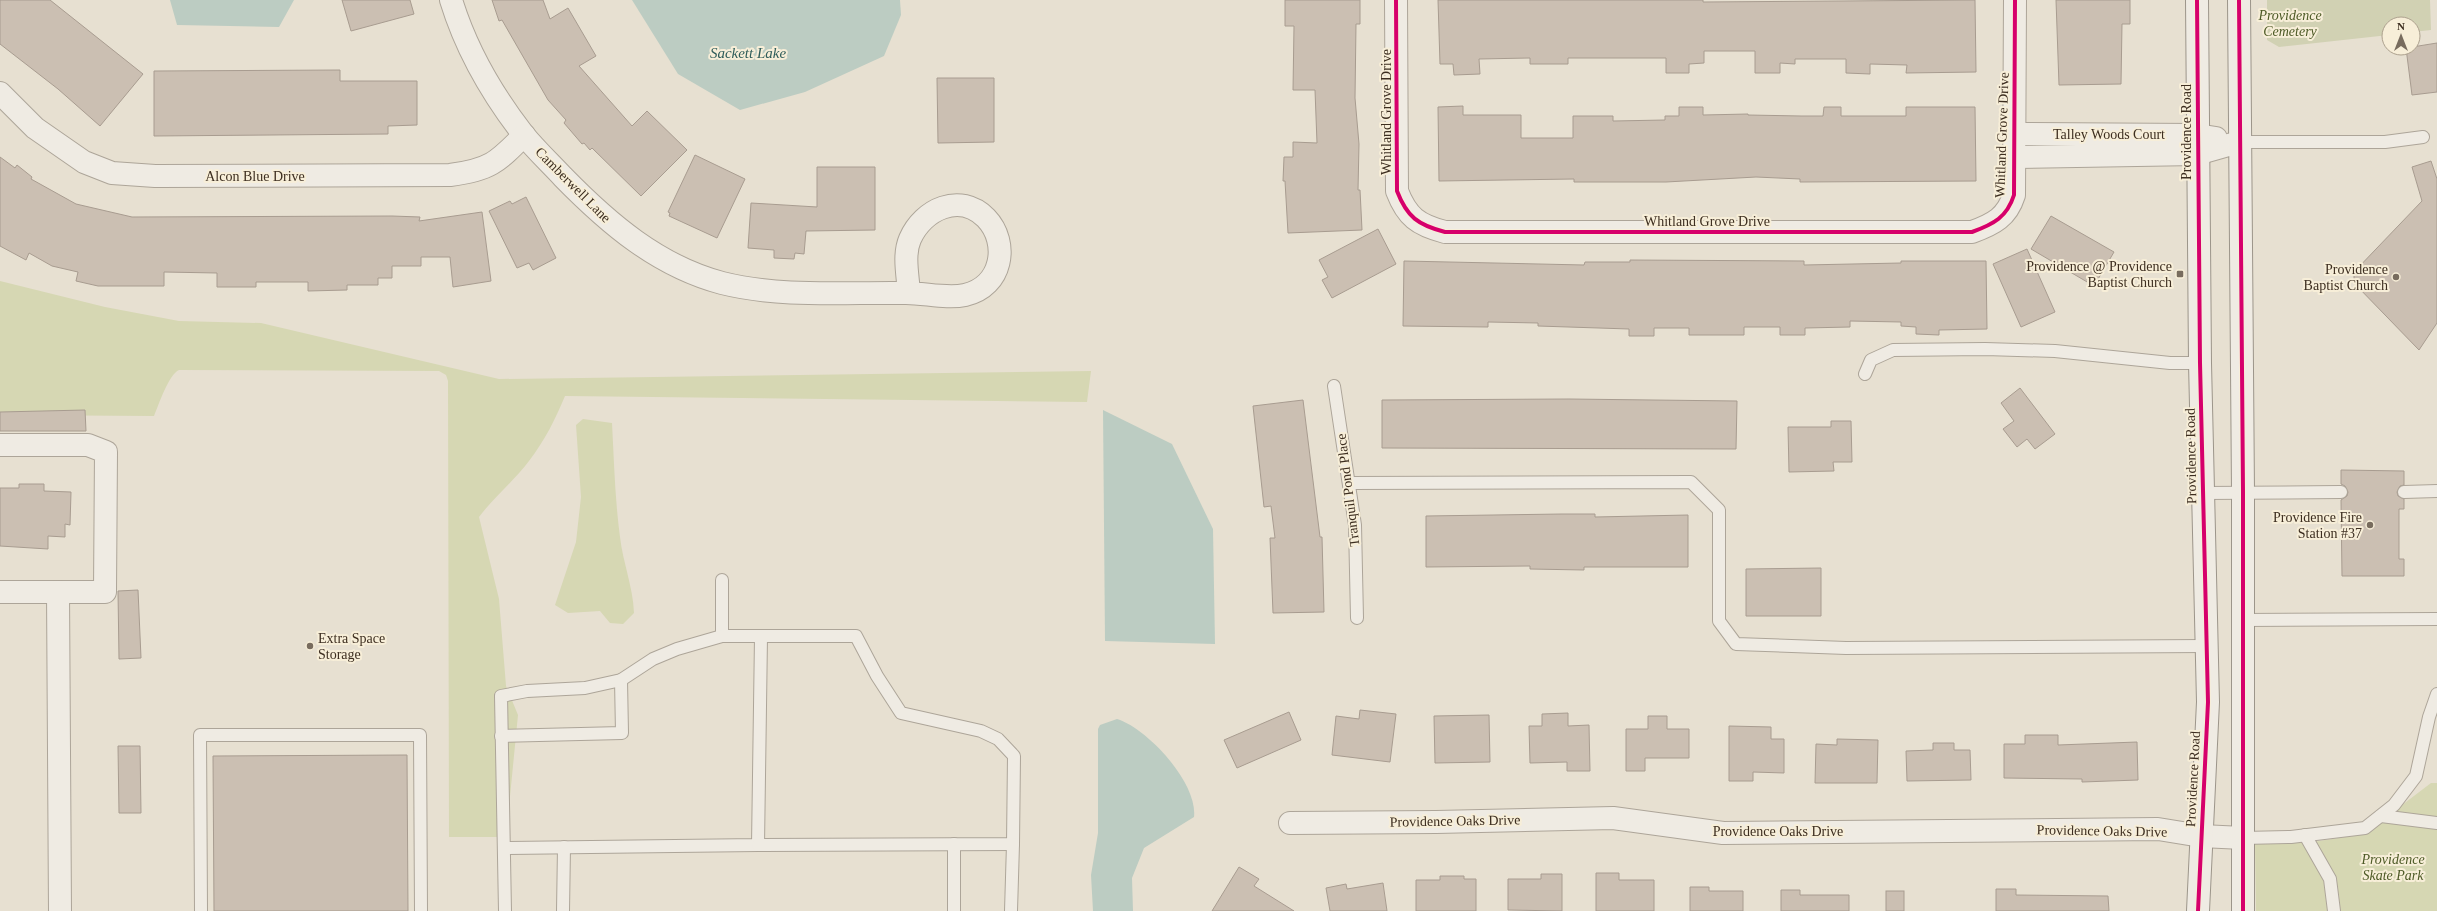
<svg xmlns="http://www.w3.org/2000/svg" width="2437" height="911" font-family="'Times New Roman',serif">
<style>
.green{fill:#d6d7b3}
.cemetery{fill:#d1d1b3}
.water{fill:#bcccc2}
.building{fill:#cbbfb2;stroke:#a89c90}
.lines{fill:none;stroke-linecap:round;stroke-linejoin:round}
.service-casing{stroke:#ada599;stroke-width:14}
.minor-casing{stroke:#ada599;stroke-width:24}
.secondary-casing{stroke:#9c958a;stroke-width:24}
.service{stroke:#efebe3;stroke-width:12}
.minor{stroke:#efebe3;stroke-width:22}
.secondary{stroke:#efebe3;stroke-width:22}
.cycleway-casing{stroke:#f7eed8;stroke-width:6}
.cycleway{stroke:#d6006c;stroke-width:4}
.poi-dot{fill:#786c5e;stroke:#f7eed8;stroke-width:1.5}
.labels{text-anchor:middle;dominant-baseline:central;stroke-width:4;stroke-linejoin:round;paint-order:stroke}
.park-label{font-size:14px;font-style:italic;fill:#4d5a26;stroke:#f7eed8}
.street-label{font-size:14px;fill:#3d2e20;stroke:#f7eed8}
.poi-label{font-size:14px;fill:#3d2e20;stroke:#f7eed8;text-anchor:end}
.water-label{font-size:15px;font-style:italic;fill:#2f5d5a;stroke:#f7eed8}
</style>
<rect width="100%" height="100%" fill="#e7e0d1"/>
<!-- green -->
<g class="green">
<path d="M0,281L105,307L179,321L261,323L499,379L1091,371L1087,402L565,396C555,420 545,440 529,461C514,481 494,497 479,517L499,599L506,686L518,715L506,837H449L448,381L446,375L439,371L179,370C169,374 159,404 154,416L0,415Z"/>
<path d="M583,419L612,423C614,461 615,500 620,537C623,563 633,587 634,613L623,624L610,623L600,611L568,613L555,605L576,542L581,497L576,425Z"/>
<path d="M2431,783H2437V911H2256L2255,843H2306L2364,834Z"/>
</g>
<!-- cemetery -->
<path class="cemetery" d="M2267,0H2430L2431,30L2413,32V24H2389V35L2279,47L2267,40Z"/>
<!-- water -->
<g class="water">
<path d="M170,0H294L279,27L177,25Z"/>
<path d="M632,0H900L901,15L884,56L805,92L740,110L678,74Z"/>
<path d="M1103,410L1172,444L1213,529L1215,644L1105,641Z"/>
<path d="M1117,719C1147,728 1198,783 1194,817L1144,848L1132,878L1133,911H1093L1091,875L1098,833V729L1100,725Z"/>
</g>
<!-- building -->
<g class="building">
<path d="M0,0H50L143,74L100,126L58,89L0,44Z"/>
<path d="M342,0H410L414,14L351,31Z"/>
<path d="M492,0H543L550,19L568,8L596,56L579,66L632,126L647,111L687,150L641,196L592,148L590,150L584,143L582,144L564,123L566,120L548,100L502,20L499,21Z"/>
<path d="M1285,0H1360V24H1356L1355,98L1359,144L1358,190H1360L1362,230L1288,233L1285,181H1283L1284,157H1293V142L1317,143L1315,90H1293L1294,26H1285Z"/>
<path d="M1438,0H1703V2L1975,0L1976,72L1906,73L1907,65L1870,64V74L1846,73V59H1795V64L1780,63V73H1755V51H1704V63L1689,64V73H1666V58H1568V64H1530V58L1479,59L1480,74L1454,75L1453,64H1440Z"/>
<path d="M2056,0H2130V24H2122L2121,84L2059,85Z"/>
<path d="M2437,43V92L2412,95L2406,48Z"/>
<path d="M340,70V81H417V125L388,126V134L154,136V71Z"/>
<path d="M937,78H994V142L938,143Z"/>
<path d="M1463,106V115H1521V138H1573V116H1613V121L1665,120V116H1679V107H1703V115L1748,114V115L1801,116H1823L1824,107H1841V116H1906V107H1975L1976,181L1800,182V179L1756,177L1666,182H1574V179L1439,181L1438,107Z"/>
<path d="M695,155L745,179L717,238L669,216L670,213L668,212Z"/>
<path d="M0,157L15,168L17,165L32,177L31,179L76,204L132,217L392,216L420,217L419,221L482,212L491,281L453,287L450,257H421V266H392V278H378V285H347V290L308,291V282H256V287H217V273L164,272V286H98L76,281L78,272L52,266L29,253L26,260L0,246Z"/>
<path d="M2431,161L2437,179V323L2419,350L2354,283V272L2422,201L2412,167Z"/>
<path d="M817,167H875V230L806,231L804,254L795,253L794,259L774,258V250L748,248L751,203L817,207Z"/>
<path d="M526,197L556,258L533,270L529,263L517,268L489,211L510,201L512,204Z"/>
<path d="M2051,216L2114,252L2094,286L2031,249Z"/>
<path d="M1378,229L1396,264L1332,298L1322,280L1328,277L1319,260Z"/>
<path d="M2027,249L2055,312L2021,327L1993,264Z"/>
<path d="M1630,260L1804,261V265L1901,263V261H1986L1987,329L1939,330V335L1916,334V327L1901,326V322L1850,321V327L1805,328V335H1780V327H1744V335H1689V328H1654V336H1629V329L1538,326V323L1488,322V327L1403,326L1404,261L1584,265L1585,262H1630Z"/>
<path d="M2020,388L2055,434L2035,449L2027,439L2017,447L2003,429L2014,421L2001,403Z"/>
<path d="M1569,399L1737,401L1736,449L1382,448V400Z"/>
<path d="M1303,400L1320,537H1322L1324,612L1273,613L1270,538H1275L1271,506L1264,507L1253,406Z"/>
<path d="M85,410L86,431H0V412Z"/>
<path d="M1831,421H1851L1852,462H1833L1834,471L1789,472L1788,427H1831Z"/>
<path d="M2341,470L2404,471V485L2400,486L2397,492L2398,496L2404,499V509H2399V559H2404V576H2342L2341,500L2347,496L2348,492L2345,486L2341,484Z"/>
<path d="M19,484H44V491L71,492L70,525L65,524V537L48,536V549L0,546V488H19Z"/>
<path d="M1562,514H1595V517L1688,515V567H1584V570L1530,569V566L1426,567V516Z"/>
<path d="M1821,568V616H1746V569Z"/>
<path d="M138,590L141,658L119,659L118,591Z"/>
<path d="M1360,710L1396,714L1390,762L1332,755L1336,716L1359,719Z"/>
<path d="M1289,712L1301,740L1237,768L1224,740Z"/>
<path d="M1568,713V726L1589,725L1590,771H1567V762L1530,763L1529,726H1542V714Z"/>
<path d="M1489,715L1490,762L1435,763L1434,716Z"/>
<path d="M1648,716H1667V729H1689V758H1645V771H1626V729H1648Z"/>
<path d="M1729,726L1771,727V739H1784V773L1753,772V781H1729Z"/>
<path d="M2025,735H2058V745L2137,742L2138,780L2082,782V779L2004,778V744H2025Z"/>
<path d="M1837,739L1878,740L1877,783H1815L1816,744L1837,745Z"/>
<path d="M1933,743H1954V750H1970L1971,780L1907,781L1906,751L1933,750Z"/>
<path d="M118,746H140L141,813H119Z"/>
<path d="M407,755L408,911H214L213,756Z"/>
<path d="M1239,867L1259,879L1254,886L1294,911H1212Z"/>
<path d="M1596,873H1619V880H1654V911H1596Z"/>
<path d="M1541,874H1562V911L1508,910V879H1541Z"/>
<path d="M1440,876H1464V879H1476V911H1416V880H1440Z"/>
<path d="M1383,883L1387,911H1330L1326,888L1346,884L1347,889Z"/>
<path d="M1690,887H1709V891H1743V911H1690Z"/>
<path d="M1996,889H2016V895L2108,896L2109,911H1996Z"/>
<path d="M1781,890H1800V895H1849V911H1781Z"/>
<rect x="1886" y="891" width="18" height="20"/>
</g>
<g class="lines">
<!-- service casing -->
<g class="service-casing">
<g id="service">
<path d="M2239,142H2385L2423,137"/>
<path d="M1865,374L1871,360L1893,350L1985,349L2055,351L2170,363H2200"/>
<path d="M1334,386L1355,525L1357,618"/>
<path d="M1350,483L1691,482L1719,510V621L1736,644L1846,648L2205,646"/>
<path d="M2404,492L2437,491"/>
<path d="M2203,493L2341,492"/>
<path d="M2243,620L2437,619"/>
<path d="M722,636V580"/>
<path d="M501,736L622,733L621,680"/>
<path d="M2381,816L2437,823"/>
<path d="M2305,835L2330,879L2334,911"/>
<path d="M2243,838L2291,837L2365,828L2394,805L2416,776L2429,717L2437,694"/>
<path d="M954,844V911"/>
<path d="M504,848L758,845L761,637"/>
<path d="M201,911L200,735H420L421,911"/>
<path d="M505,911L501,696L527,691L585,688L621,680L653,659L677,649L722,636H856L877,676L901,713L981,731L998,739L1014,756L1013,844L758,845"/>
<path d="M563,911L564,847"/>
<path d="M1011,911L1013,844"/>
</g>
</g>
<!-- minor casing -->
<g class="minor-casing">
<g id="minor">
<path d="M451,0C466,49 492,94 523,134C535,149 550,163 563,177C609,224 658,266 722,283C782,298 845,292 906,293C925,293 947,299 965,295C1002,287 1010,243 986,218C960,192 923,209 910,239C903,255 908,276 909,293"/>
<path d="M1396,0L1397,191C1407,217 1418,225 1445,232H1972C1994,224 2007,217 2014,195L2015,0"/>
<path d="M0,93L35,128L84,162L112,173L155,176L450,175C489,170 497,163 524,135"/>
<path d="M2016,134L2197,135L2216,138"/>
<path d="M2015,157L2197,154L2239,142"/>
<path d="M0,445H88L106,452L105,592H0"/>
<path d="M58,592L60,911"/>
<path d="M1290,823L1436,822L1613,818L1723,833L2158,829L2201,836L2243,838"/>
</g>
</g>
<!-- secondary casing -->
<g class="secondary-casing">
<g id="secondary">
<path d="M2197,0L2200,363L2208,702L2198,911"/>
<path d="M2239,0L2243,492V911"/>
</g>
</g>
<!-- service -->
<use href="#service" class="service"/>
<!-- minor -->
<use href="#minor" class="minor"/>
<!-- secondary -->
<use href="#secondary" class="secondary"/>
<!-- cycleway casing -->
<g class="cycleway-casing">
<g id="cycleway">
<path d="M1396,0L1397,191C1407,217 1418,225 1445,232H1972C1994,224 2007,217 2014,195L2015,0"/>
<path d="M2197,0L2200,363L2208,702L2198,911"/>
<path d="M2239,0L2243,492V911"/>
</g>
</g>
<!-- cycleway -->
<use href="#cycleway" class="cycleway"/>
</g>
<!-- markers -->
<g class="poi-dot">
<rect x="2176" y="270" width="8" height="8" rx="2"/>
<circle cx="2396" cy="277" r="4"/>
<circle cx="2370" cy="525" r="4"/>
<circle cx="310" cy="646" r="4"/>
</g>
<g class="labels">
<!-- park labels -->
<g class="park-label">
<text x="2290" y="15">Providence<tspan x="2290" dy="16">Cemetery</tspan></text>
<text x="2393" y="859">Providence<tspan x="2393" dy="16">Skate Park</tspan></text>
</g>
<!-- street labels -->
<g class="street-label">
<text transform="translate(1386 112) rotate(-90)">Whitland Grove Drive</text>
<text transform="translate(2186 132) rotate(-90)">Providence Road</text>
<text x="2109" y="134">Talley Woods Court</text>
<text transform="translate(2002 135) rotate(-88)">Whitland Grove Drive</text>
<text x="255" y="176">Alcon Blue Drive</text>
<text transform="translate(573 185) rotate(45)">Camberwell Lane</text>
<text x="1707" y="221">Whitland Grove Drive</text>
<text transform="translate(2191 456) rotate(-91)">Providence Road</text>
<text transform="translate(1348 490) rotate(-97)">Tranquil Pond Place</text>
<text transform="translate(2193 779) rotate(-87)">Providence Road</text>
<text transform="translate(1455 821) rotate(-1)">Providence Oaks Drive</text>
<text x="1778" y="831">Providence Oaks Drive</text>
<text transform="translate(2102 831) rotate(1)">Providence Oaks Drive</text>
</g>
<!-- poi labels -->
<g class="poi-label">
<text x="2172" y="266">Providence @ Providence<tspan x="2172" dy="16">Baptist Church</tspan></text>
<text x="2388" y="269">Providence<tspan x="2388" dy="16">Baptist Church</tspan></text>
<text x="2362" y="517">Providence Fire<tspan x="2362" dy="16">Station #37</tspan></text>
<text x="318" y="638" text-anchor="start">Extra Space<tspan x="318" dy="16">Storage</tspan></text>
</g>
<!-- water labels -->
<g class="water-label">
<text x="748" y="53">Sackett Lake</text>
</g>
</g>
<!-- north arrow -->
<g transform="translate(2401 36)"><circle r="19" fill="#f7eed8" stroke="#ada18e"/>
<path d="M0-3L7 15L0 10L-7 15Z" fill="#786c5e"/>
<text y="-6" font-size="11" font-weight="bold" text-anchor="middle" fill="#3d2e20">N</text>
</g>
</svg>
